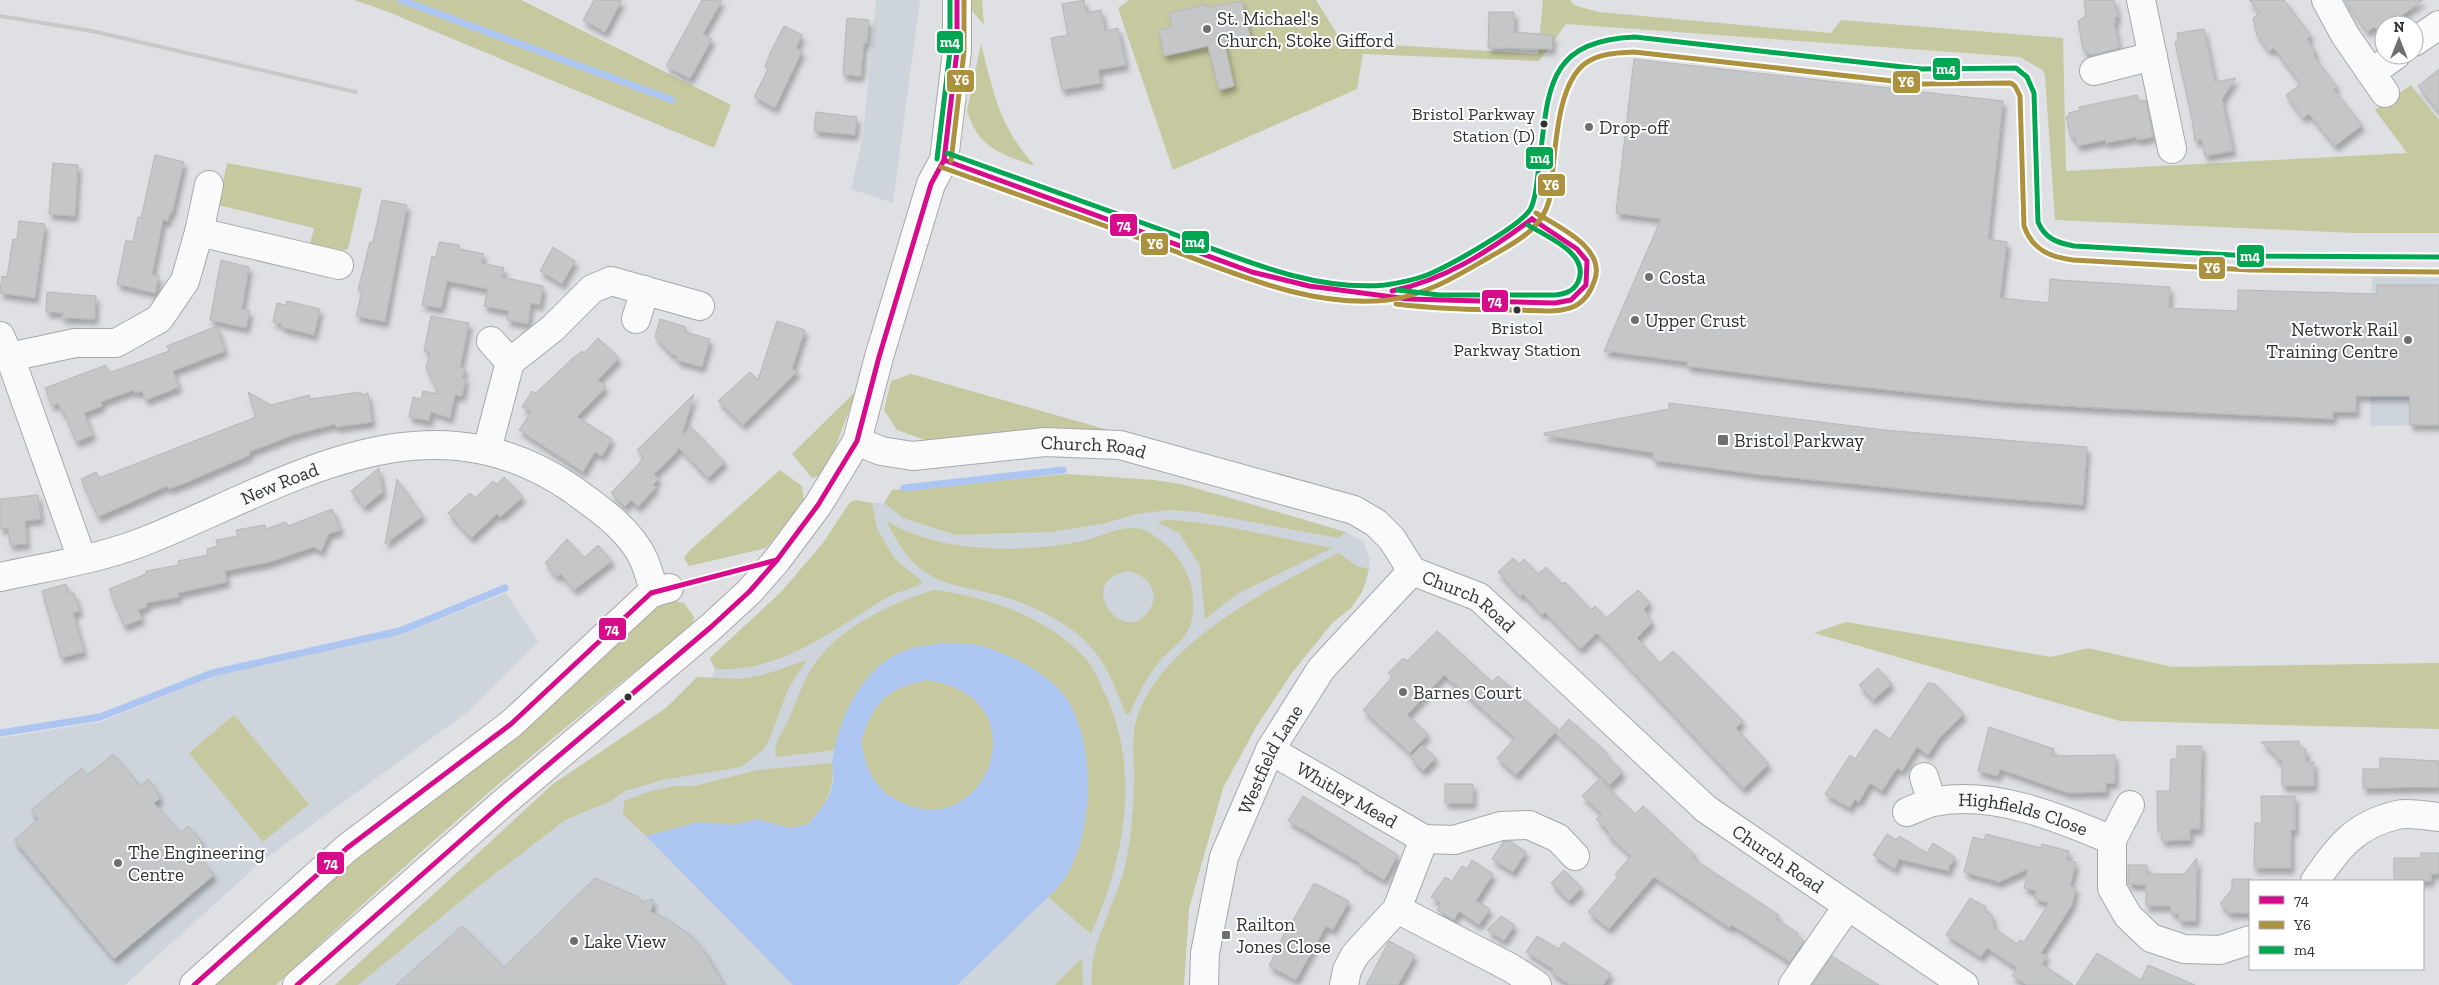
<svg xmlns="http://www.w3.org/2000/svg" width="2439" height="985" font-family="'Zilla Slab',serif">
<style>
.built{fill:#ced4db}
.green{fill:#c6c99f;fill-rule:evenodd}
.water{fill:#acc6f1;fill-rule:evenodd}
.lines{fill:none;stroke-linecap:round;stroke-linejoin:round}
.stream{stroke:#acc6f1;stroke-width:7}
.building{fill:#c5c6c8;stroke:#b6b7b9;filter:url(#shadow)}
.minor-casing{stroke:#a7a8aa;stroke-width:30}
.minor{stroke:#fafafb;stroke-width:28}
.rail{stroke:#c9c9ca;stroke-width:4}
.bus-1-casing{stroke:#fff;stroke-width:9}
.bus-2-casing{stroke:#fff;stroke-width:9}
.bus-3-casing{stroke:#fff;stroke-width:9}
.bus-1{stroke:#d70b8c;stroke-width:5}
.bus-2{stroke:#ac923e;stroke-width:5}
.bus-3{stroke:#00a651;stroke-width:5}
.poi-dot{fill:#6d6f71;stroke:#fff;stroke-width:2}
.bus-dot{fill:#303233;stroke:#fff;stroke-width:2}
.labels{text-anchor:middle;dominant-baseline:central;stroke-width:4;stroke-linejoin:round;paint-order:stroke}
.bus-label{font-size:18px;fill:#303233;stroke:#fff;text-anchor:end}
.poi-label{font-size:19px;fill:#303233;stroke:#fff;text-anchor:start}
.street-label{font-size:19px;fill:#303233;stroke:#fff}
.line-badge{stroke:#fff;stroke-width:2}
.badge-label{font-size:14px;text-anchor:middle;font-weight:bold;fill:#fff}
</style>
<defs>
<filter id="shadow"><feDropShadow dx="3" dy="5.5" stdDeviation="2.5" flood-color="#0004"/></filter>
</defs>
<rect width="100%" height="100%" fill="#dee0e3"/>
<!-- built -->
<g class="built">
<path d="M876,0H920L893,203L851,189L863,137Z"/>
<path d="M2372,277L2439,278V425L2370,426Z"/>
<path d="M1068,474L1153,480L1222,495L1346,532L1364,542L1370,560L1367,580L1362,592L1351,608L1333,622L1291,674L1256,727L1223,788L1189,908L1184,985H335L553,784L666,708L697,677L712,678L715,669L710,658L781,592L823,543L850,502L884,503L892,490Z"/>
<path d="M506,593L538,642L469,711L262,861L125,985H0V738L101,722L214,675L402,634Z"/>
</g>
<!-- green -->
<g class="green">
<path d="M354,0H521L731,105L714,148L386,11Z"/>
<path d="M969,0H982L984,25L969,7Z"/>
<path d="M1129,0H1316L1342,42L1538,54L1543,0H1570L1574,5L1598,12L1831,33L1841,20L2063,38L2066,171L2407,153L2375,110L2411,85L2439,120V233H2355L2055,220L2045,75L2042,70L2020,57L1566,24L1539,61L1363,54L1357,89L1173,170L1118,8Z"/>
<path d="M981,44C994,94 999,126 1035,166C1000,153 980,150 967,111Z"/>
<path d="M227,163L362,188L348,249L330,254L309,248L314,228L218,205Z"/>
<path d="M911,374L1126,435L934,443L897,430L884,410L891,381Z"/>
<path d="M857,390L825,474L812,478L792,454Z"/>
<path d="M780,470L802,486L804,503L766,548L689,566L684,558L689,551Z"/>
<path d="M1068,474L1153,480L1181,484L1346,532L1338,538L1197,512L1169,510L1136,514L1106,523L1051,532L956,535L903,518L884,503L892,490Z"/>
<path d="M856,500L872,503L877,529L895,559L923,582C914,589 898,591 888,597C834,629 781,673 715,669L710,658L781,592L823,543L850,502Z"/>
<path d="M1166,520C1221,522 1278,538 1332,548L1237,594L1205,619L1200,566L1179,533L1157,522Z"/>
<path d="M887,521C938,553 1020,553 1078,542C1097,539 1122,524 1141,529C1147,530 1155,536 1160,540C1186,560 1199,590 1191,623C1187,639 1170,649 1160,661C1147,677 1138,694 1130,713L1126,715C1116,690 1108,665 1089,645C1070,624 1037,608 1011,599C966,584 927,590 899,544C895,536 889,529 887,521ZM1127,571C1145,573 1161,590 1150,609C1126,650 1072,583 1127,571Z"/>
<path d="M1339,553L1357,566L1369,569L1362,592L1351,608L1333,622L1291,674L1256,727L1223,788L1189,908L1184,985H1092C1088,945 1116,905 1125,866C1132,835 1134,804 1134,772C1134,759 1132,744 1134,731C1148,648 1272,587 1339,553Z"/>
<path d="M934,590C989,597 1048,617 1086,659C1095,669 1100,684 1106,696C1141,772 1124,861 1091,934L1048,897L1067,876V699L1040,673L1009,657L977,645L943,643L845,716L835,750L776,757C772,745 784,729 789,719C797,700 803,680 815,663C841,627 892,602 934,590Z"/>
<path d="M665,599L684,603L694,617L692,627C546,738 409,860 276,985H205L537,710Z"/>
<path d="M1846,622L2051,657L2088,648L2172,667L2439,663V729L2120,721L1814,633Z"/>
<path d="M807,660L788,689L770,738L763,750L741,767L662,780L625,791L611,801L565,820L478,887L358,985H335L553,784L666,708L697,677L741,679L763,675Z"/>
<path d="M926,680C1045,696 986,843 903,803C874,790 866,770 861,740C876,700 885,690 926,680Z"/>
<path d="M234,715L309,804L263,842L189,753Z"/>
<path d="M833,763C832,795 828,801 807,825L789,828L757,819L736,825L699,822L646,836L623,814L624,801L651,791L674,786H694L759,770Z"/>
<path d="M1082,958L1083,985H1055Z"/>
</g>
<!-- water -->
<path class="water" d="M943,643C954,644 967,643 977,645C1005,651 1051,675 1067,699C1096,746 1094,828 1067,875C1058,890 1041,904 1028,916C1005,939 981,962 957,985H793L646,836L699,822L735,825L757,819L789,828L808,825C818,812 830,801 833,783C834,774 831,765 833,756C841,712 866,660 913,648C923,645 933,645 943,643ZM926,680C1044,695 987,843 903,803C874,790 866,770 861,740C876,700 885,690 926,680Z"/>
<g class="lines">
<!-- stream -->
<g class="stream">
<path d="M401,0L672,100"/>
<path d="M904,488L1063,470"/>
<path d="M0,733L100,717L212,673L400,631L505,588"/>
</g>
</g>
<!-- building -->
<g class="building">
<path d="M594,0H622L605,32L583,20Z"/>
<path d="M702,0H722L703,34L712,39L690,79L666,66Z"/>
<path d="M1084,0L1086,13L1101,10L1105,31L1118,28L1126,65L1098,70L1101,83L1062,90L1051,38L1068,35L1062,4Z"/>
<path d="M2084,0H2114L2118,17H2115L2116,23H2114L2119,48L2093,55L2083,50L2078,21L2086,16Z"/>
<path d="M2249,0H2284L2311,36L2307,39L2316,53L2313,55L2337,87L2334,90L2362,125L2335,146L2309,114L2303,118L2286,95L2301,84L2274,48L2269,51L2257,35L2253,18L2260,13Z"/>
<path d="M2344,0H2423L2394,21L2392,19L2377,30L2374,27L2367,32Z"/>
<path d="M1242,1L1250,36L1224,41L1234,86L1219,90L1208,46L1164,56L1159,30L1172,27L1169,13L1206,4L1207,8Z"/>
<path d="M1489,12H1514V32L1553,35L1552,49L1488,48Z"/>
<path d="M847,18L869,20L867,43H864L861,76L843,75Z"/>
<path d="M784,26L802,35L796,48L802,51L775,108L754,97L768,69L765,67L770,53Z"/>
<path d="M2204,29L2215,82L2236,78L2222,99L2233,151L2205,156L2202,140L2195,141L2192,119L2175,42L2178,41L2177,33Z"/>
<path d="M1634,59L2003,101L1988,239L2007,242L2000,298L2049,303L2050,279L2059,280L2170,287L2169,308L2238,311V290L2377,294V285H2439V425H2410V396H2356V412H2333V419L2099,408L2003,402L1814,382L1687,366L1688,362L1604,351L1661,219L1616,213Z"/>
<path d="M2439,69V112L2418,86Z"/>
<path d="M2137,95L2139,102L2146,100L2153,137L2137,140L2136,137L2106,143L2105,140L2077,146L2075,137L2071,138L2066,117L2069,116V113L2080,110L2079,107Z"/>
<path d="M816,112L857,117L855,135L814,131Z"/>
<path d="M155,155L184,162L172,213H170L168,221L163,220L152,275L159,276L155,293L117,284L126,240L133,242L138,217L141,218Z"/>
<path d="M53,163L78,165L75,216L49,214Z"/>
<path d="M382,200L407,205L385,322L356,316L362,291L358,290L370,242H373Z"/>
<path d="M19,221L45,224L35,298L0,293L2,276L7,277L13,239L17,240Z"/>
<path d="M439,242L459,245V249L484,254L482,263L504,268L502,277L543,286L540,305L531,303L528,324L507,320L509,311L484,306L488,289L447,281L441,308L422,305L432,256L436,257Z"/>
<path d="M553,247L575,261L562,284L540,271Z"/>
<path d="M221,260L249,267L242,309L250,311L246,328L210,320Z"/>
<path d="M47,292L96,296L95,319L62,318L63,313L46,312Z"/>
<path d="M287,301L320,309L314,335L281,327L282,324L273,322L277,303L286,305Z"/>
<path d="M431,316L469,323L460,367L465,368L462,378H466L462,396L455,395L450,418L431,412L429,421L409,417L413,397L421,399L423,391L439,394L426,368L430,353L424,351Z"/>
<path d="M660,319L686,327L685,332L710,339L702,367L676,360L677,356L671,354L655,337Z"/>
<path d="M777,321L805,330L792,369L798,371L743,425L718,401L750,372L758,380Z"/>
<path d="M217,326L225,351L173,371L179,387L146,400L142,391L135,393L133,390L101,402L102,406L84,413L93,435L76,442L64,412L62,413L58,403L52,406L45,388L106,365L109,373L169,351L167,346Z"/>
<path d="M598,338L619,358L598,380L606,387L577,417L612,439L602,456L595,452L583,472L519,430L531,412L522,407L532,391L536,393L574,357L582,351L584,353Z"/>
<path d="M248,392L271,405L309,395L310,399L361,392V395L368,393L372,422L336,427L335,424L293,435L249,452L250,455L185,483L169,489L167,486L98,517L81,479L96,472L99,478L256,417Z"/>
<path d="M694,394L682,435L691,427L725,462L708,478L678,447L676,453L654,474L659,479L653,485L656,487L638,507L631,500L625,507L611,493L644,458L637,450Z"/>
<path d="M1669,403L1884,430L2087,447L2083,505L1973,496L1755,474L1653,460L1654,453L1544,435V433L1669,409Z"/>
<path d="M379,468L383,492L364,507L351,491Z"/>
<path d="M504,477L523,497L500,517L497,514L471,538L448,513L470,493L475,498L493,481L497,484Z"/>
<path d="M397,479L423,516L385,544Z"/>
<path d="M38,495L41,519L25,521L27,544L10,545L8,528L0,529V499Z"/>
<path d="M332,509L341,530L329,534L321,551L313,547L270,562L225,571L227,582L178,593L179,597L146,603L147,607L138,610L142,619L124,626L109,589L146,574V571L179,565L178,561L208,555L207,549L218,546L216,540L238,536L236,530L265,525L266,529L286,522L288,526Z"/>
<path d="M567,539L584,558L598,545L612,561L574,590L561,574L557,577L545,563Z"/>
<path d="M1513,558L1519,564L1524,559L1538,574L1546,567L1562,584L1565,582L1591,610L1595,606L1606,618L1638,590L1650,603L1644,609L1652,623L1637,638L1660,663L1673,651L1743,721L1736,728L1769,764L1743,789L1597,633L1580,649L1545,612L1542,615L1523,594L1520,596L1498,572Z"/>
<path d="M66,584L69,594L74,593L80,611L73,613L84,652L61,658L42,591Z"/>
<path d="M1437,631L1492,682L1498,676L1558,729L1516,775L1497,758L1515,738L1444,675L1407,715L1428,734L1410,753L1363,710L1392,677L1388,673L1403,658L1407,661Z"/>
<path d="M1878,668L1892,684L1873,700L1859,685Z"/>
<path d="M1928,683L1935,684L1964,714L1940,737L1928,755L1917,747L1902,771L1897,768L1882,791L1870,783L1859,802L1855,799L1850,808L1825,794L1850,755L1855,759L1875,729L1890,739Z"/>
<path d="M1569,719L1607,753L1606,755L1623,772L1610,785L1556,734Z"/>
<path d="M1989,727L2054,749L2051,756L2115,755V783H2106V792L2068,793L2000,769L1998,776L1978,771Z"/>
<path d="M2299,741V749H2306V762H2314V786H2282V760H2276V755L2261,742Z"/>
<path d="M1422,745L1436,758L1423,771L1410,757Z"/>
<path d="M2177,746H2202L2200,829H2190V840L2162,841L2161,830L2158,831L2157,791H2170L2171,759H2177Z"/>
<path d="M113,754L140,786L149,779L160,798L154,803L180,833L188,826L202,842L193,850L214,875L114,959L14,840L38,819L31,810L82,768L88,775Z"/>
<path d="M2380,758L2439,761V787L2363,788V769H2380Z"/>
<path d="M1599,779L1635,814L1643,806L1695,855L1692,858L1779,915L1776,919L1798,933L1796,936L1804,941L1790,962L1732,925L1730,928L1654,877L1609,929L1588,912L1618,877L1615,874L1631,856L1607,834L1609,832L1596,819L1602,814L1582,796Z"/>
<rect x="1445" y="784" width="28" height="19"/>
<path d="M1303,796L1398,855L1384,880L1359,865L1360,863L1288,821Z"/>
<path d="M2261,796H2295V830H2291V868H2254L2255,823H2262Z"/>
<path d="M1887,834L1896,840L1899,836L1927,853L1933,843L1955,857L1949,867V871L1899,859L1895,869L1873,855Z"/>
<path d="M1986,834L2041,848L2042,844L2069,851L2067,860L2076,862L2070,886L2076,887L2072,905L2041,953L2047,956L2042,964L2073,985H2027L2012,976L2017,968L1987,948L1981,957L1946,935L1970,898L1986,907L1984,910L1992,915L1994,928L2017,944L2020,940L2024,942L2049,903L2034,899L2036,891L2024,888L2028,869L1999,882L1964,872L1973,837L1984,840Z"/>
<path d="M1510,841L1526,852L1513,872L1492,859L1503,842Z"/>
<path d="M2421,853H2439V874H2431V881H2394V858H2421Z"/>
<path d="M2197,858L2196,921H2179V914H2172L2170,906H2146V885L2128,884V865H2147V874H2184Z"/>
<path d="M1472,860L1493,874L1476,901L1490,909L1479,925L1459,911L1454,920L1437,910L1441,903L1431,897L1445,877L1452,881L1462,866L1467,869Z"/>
<path d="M1564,870L1582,888L1569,901L1551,883Z"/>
<path d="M595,878L638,897L643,902L653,899L651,912L669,920L690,935L704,951L724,985H396L462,926L504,967Z"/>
<path d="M2232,879H2250V913H2229L2220,904L2232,889Z"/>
<path d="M1314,883L1349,901L1333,930L1326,926L1296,980L1269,966L1289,923L1291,924Z"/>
<path d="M1501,916L1515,925L1504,941L1487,930Z"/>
<path d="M1537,936L1559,949L1563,942L1611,974L1603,985H1570L1551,972L1553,969L1526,952Z"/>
<path d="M1389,941L1415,955L1398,985H1366Z"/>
<path d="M2097,953L2141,980L2148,965L2195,985H2076Z"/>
<path d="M1832,956L1841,962L1879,985H1812Z"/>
</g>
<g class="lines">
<!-- minor casing -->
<g class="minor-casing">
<g id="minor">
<path d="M2141,0L2172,149"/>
<path d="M2326,0L2345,35L2385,93"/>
<path d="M2414,42L2439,25"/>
<path d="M2094,71L2153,56"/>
<path d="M2371,73L2396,55"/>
<path d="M199,232L339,265"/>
<path d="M636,319L645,290"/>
<path d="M0,336L10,357L82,559"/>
<path d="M491,341L510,362"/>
<path d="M10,357L75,343H116L159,319L185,281L199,232L209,185"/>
<path id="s1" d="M857,441L881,451L913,456L1045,442L1120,445L1354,510L1376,523L1392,539L1412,571L1479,597L1706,809L1964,985"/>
<path d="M487,450L510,362L553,328L592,289L611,281L700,306"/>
<path id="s2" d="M0,577C50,566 102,559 150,539C288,483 426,389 572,489C598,508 630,529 644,560C648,570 651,581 655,592"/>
<path id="s3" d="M1270,750L1424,839L1454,840L1501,826L1529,825L1558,838L1575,856"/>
<path d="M1924,777L1932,802"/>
<path d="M2130,805L2112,840V888L2128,916L2151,938L2184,949L2220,950L2250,940"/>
<path id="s4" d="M1907,812C1915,809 1924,804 1933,802C1992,790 2058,817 2112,840"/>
<path d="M2315,881C2338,848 2354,825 2397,815C2409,812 2426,816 2439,817"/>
<path d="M1397,909L1511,968L1537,985"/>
<path d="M194,985L347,848L511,724L651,593L669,588"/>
<path d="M297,985L503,803L711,627L750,591L777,560L818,505L857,441L879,357L931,184L944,160L957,51V0"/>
<path id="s5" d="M1204,985L1205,953L1224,857L1270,750L1321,669L1412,571"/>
<path d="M1344,985L1347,970L1355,955L1397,909L1424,839"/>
<path d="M1793,985L1847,907"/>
</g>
</g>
<!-- minor -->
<use href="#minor" class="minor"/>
<!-- rail -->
<path class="rail" d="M0,16L92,31L356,92"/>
<!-- bus-1 casing -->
<g class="bus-1-casing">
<g id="bus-1">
<path d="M944,160L1252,272L1309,286L1408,299L1555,303L1571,300L1586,285L1587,261L1577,249L1532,219"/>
<path d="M1392,291C1445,280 1489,251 1532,219"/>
<path d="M194,985L347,848L511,724L651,593L777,560"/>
<path d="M297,985L503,803L711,627L750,591L777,560L818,505L857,441L879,357L931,184L944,160L957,51V0"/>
</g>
</g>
<!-- bus-2 casing -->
<g class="bus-2-casing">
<g id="bus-2">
<path d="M951,161L964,52V0"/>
<path d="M941,167C1014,193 1086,219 1158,245C1230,271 1309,309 1388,300C1426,295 1455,277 1488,258C1512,244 1541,231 1549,201C1556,164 1553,81 1589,61C1603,53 1618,53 1634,52L1920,84L2011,83L2015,86L2020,96L2024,226C2032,249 2049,257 2073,260L2250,270L2439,272"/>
<path d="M1396,304C1437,309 1477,310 1518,310C1536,310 1558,314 1575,306C1586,300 1591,291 1595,279C1605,247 1557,226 1536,213"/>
</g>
</g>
<!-- bus-3 casing -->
<g class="bus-3-casing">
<g id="bus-3">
<path d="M947,153C1019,179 1092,205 1165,231C1235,256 1310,292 1385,285C1399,283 1414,280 1427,275C1447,267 1523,225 1531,208C1537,195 1537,179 1539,165C1549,92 1544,41 1635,37L1921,69L2016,68L2027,77L2034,93L2038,222C2045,239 2058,243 2074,246L2250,256L2439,257"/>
<path d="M937,159L950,51V0"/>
<path d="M1398,290L1439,295H1555C1564,294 1573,292 1578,282C1591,254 1547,237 1528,225"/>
</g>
</g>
<!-- bus-1 -->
<use href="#bus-1" class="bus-1"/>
<!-- bus-2 -->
<use href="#bus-2" class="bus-2"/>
<!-- bus-3 -->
<use href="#bus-3" class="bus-3"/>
</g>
<!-- markers -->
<g class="poi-dot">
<circle cx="1207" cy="29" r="5"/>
<circle cx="1589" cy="127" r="5"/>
<circle cx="1649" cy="277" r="5"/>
<circle cx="1635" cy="320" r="5"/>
<circle cx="2408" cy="340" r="5"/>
<rect x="1717" y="434" width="12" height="12" rx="2.5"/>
<circle cx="1403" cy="692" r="5"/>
<circle cx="118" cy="863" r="5"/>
<rect x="1221" y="930" width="10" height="10" rx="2.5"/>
<circle cx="574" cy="941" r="5"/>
</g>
<g class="bus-dot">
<circle cx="1544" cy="124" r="4.5"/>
<circle cx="1517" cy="310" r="4.5"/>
<circle cx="628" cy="697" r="4.5"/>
</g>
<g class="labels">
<!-- bus labels -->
<g class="bus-label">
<text x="1535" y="114">Bristol Parkway<tspan x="1535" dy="22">Station (D)</tspan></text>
<text x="1517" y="328" text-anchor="middle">Bristol<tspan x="1517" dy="22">Parkway Station</tspan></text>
</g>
<!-- poi labels -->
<g class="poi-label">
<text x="1217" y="18">St. Michael's<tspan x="1217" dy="22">Church, Stoke Gifford</tspan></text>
<text x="1599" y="127">Drop-off</text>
<text x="1659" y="277">Costa</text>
<text x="1645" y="320">Upper Crust</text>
<text x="2398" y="329" text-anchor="end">Network Rail<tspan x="2398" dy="22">Training Centre</tspan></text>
<text x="1734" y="440">Bristol Parkway</text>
<text x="1413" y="692">Barnes Court</text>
<text x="128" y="852">The Engineering<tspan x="128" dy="22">Centre</tspan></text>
<text x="1236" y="924">Railton<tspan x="1236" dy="22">Jones Close</tspan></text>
<text x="584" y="941">Lake View</text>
</g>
<!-- street labels -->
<g class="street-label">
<text stroke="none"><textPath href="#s1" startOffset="240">Church Road</textPath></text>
<text stroke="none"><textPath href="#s2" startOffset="296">New Road</textPath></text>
<text stroke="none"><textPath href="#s1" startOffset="660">Church Road</textPath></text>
<text stroke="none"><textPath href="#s5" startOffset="238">Westfield Lane</textPath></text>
<text stroke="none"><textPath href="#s3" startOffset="89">Whitley Mead</textPath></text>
<text stroke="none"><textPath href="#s4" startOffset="120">Highfields Close</textPath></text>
<text stroke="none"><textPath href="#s1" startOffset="1065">Church Road</textPath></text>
</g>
</g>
<g class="line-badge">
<rect x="936" y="30" width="28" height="24" rx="5" fill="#00a651"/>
<rect x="1932" y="57" width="29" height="24" rx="5" fill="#00a651"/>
<rect x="946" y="69" width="29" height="24" rx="5" fill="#ac923e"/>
<rect x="1892" y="70" width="29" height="24" rx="5" fill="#ac923e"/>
<rect x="1525" y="146" width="29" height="24" rx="5" fill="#00a651"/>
<rect x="1537" y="173" width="29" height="24" rx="5" fill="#ac923e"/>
<rect x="1109" y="213" width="29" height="24" rx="5" fill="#d70b8c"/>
<rect x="1181" y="230" width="29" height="24" rx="5" fill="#00a651"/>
<rect x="1140" y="232" width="29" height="24" rx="5" fill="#ac923e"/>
<rect x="2236" y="244" width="29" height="24" rx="5" fill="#00a651"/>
<rect x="2198" y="256" width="28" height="24" rx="5" fill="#ac923e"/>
<rect x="1481" y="289" width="28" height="24" rx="5" fill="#d70b8c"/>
<rect x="598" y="617" width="29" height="24" rx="5" fill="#d70b8c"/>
<rect x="316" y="851" width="29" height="24" rx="5" fill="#d70b8c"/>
</g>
<g class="badge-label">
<text x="950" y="47">m4</text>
<text x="1946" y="74">m4</text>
<text x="961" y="85">Y6</text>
<text x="1906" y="87">Y6</text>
<text x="1540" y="163">m4</text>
<text x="1551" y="190">Y6</text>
<text x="1124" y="230">74</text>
<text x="1195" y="247">m4</text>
<text x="1155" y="249">Y6</text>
<text x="2250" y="261">m4</text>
<text x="2212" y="273">Y6</text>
<text x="1495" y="306">74</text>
<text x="612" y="634">74</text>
<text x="331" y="868">74</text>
</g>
<!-- legend -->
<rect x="2249" y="880" width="175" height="90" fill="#ffffff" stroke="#acadad"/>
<rect x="2259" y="896" width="25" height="8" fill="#d70b8c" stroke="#acadad"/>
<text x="2294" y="905" font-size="15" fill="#303233">74</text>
<rect x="2259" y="921" width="25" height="8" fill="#ac923e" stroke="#acadad"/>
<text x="2294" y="930" font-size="15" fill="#303233">Y6</text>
<rect x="2259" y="946" width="25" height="8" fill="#00a651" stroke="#acadad"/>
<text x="2294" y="955" font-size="15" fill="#303233">m4</text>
<!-- north arrow -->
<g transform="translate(2399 40)"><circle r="24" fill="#ffffff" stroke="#acadad"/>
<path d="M0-4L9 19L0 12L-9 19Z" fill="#6d6f71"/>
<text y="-8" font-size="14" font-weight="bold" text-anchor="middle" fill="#303233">N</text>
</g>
</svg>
